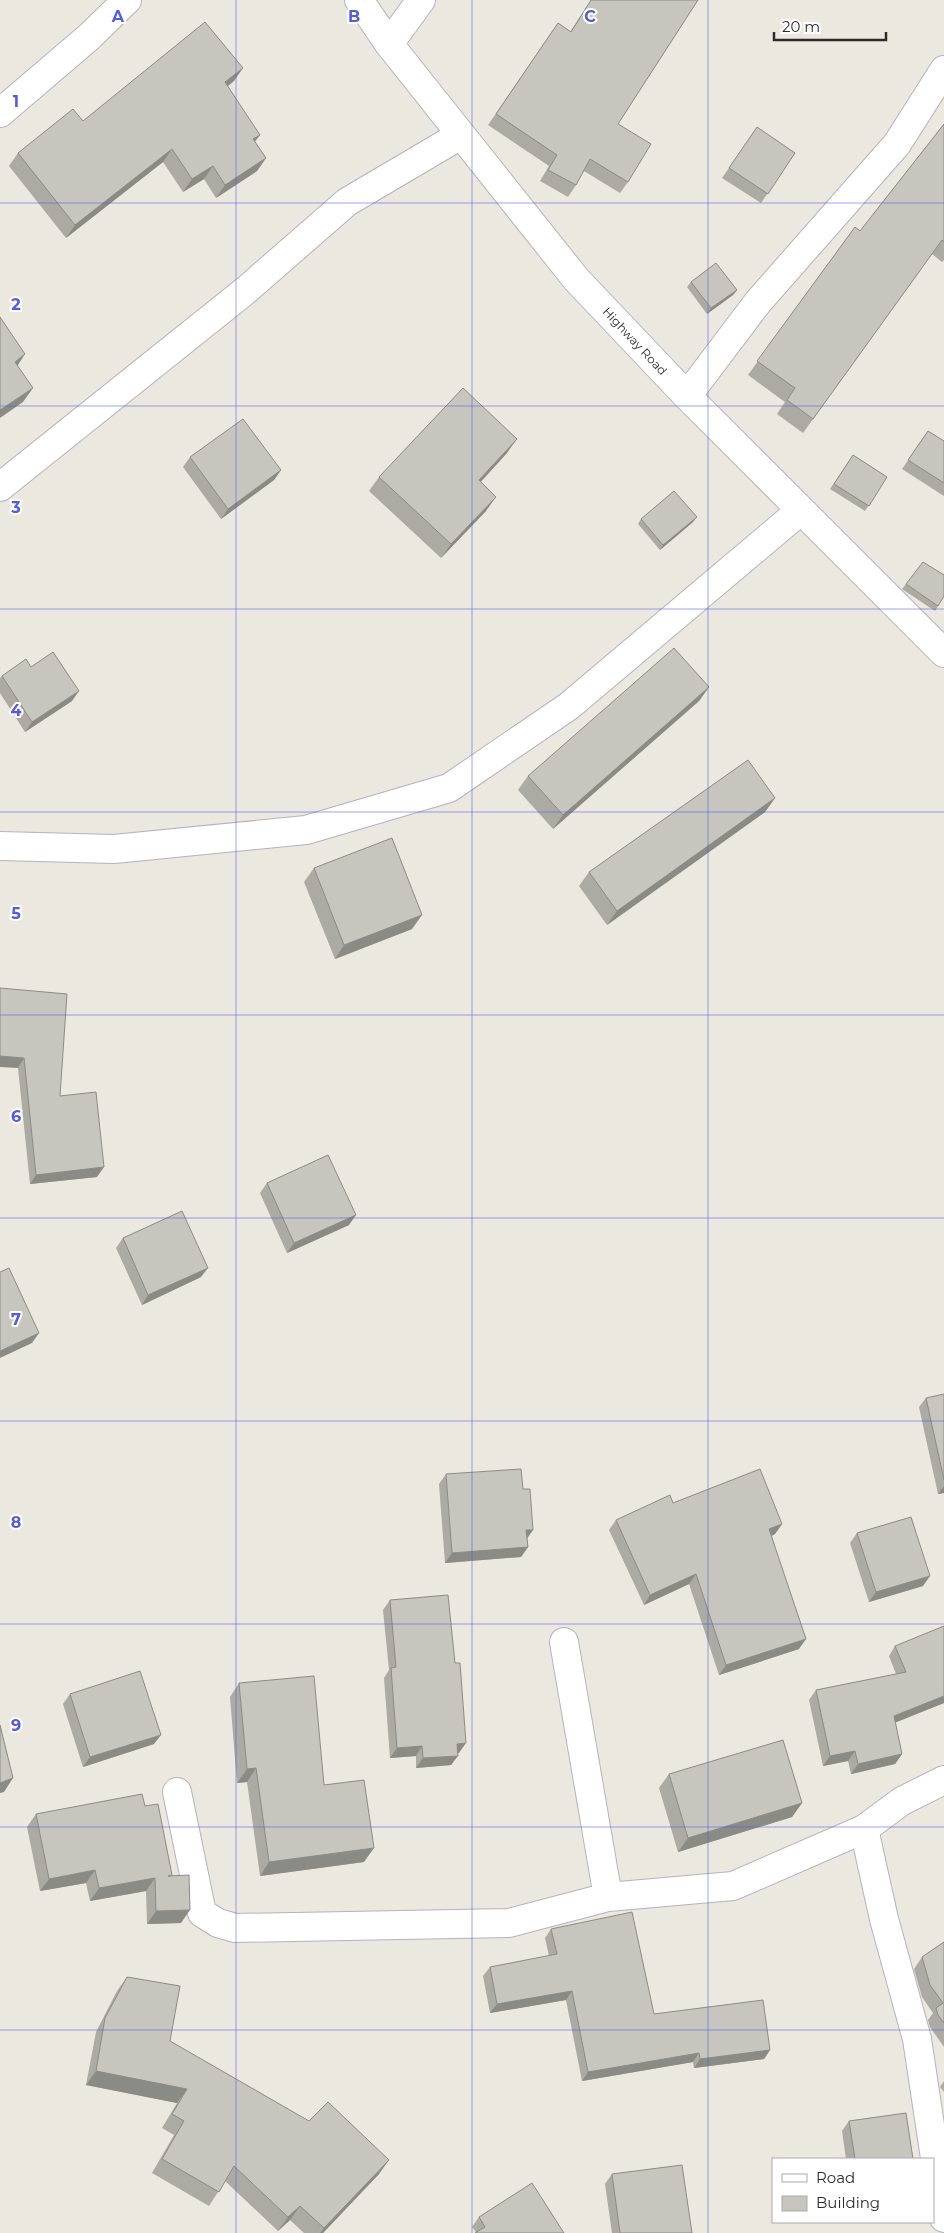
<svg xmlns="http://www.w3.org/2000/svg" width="944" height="2233" font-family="Montserrat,sans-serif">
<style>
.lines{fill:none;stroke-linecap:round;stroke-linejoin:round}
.minor-casing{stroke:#b3b3bd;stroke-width:30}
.minor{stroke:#fff;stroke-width:28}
.wall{fill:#abaaa3}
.shaded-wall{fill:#8b8b85}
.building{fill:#c7c6be;stroke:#8b8b85}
.grid{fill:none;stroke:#535ae5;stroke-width:1;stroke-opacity:0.55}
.labels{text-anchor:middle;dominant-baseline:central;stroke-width:4;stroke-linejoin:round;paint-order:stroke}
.street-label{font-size:12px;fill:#2b2b2b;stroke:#fff}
.grid-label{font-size:16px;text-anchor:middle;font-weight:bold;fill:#535ae5;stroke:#fff;stroke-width:4;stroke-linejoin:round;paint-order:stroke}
</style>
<rect width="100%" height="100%" fill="#ebe8df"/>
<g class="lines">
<!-- minor casing -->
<g class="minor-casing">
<g id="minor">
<path d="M359,0L389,44L576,279L687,396L944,653"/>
<path d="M389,44L421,0"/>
<path d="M0,113L89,37L127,0"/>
<path d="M687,396L758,302L897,144L944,70"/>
<path d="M0,487L245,291L347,202L459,136"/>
<path d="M0,846L114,849L306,830L449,788L569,706L800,511"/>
<path d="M564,1642L608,1897"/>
<path d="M177,1792L202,1913L218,1923L235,1928L509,1923L608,1897L733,1886L864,1829L902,1801L944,1780"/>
<path d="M864,1829L884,1919L917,2039L944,2218"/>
</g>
</g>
<!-- minor -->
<use href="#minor" class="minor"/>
</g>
<!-- wall -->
<g class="wall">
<path d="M591,0H698L618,124L628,182L620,193L584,171L576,185L568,197L540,181L549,166L488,125L558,23L570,32Z"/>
<path d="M234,81L228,86L255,142L266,158L257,171L216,198L204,179L183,192L163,162L66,238L9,166L18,153L83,121Z"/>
<path d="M944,124V260L942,262L932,254L803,433L777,414L785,402L748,375L855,227L860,231Z"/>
<path d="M757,127L795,153L761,203L722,178Z"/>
<path d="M691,282L737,290L733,295L707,314L687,287Z"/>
<path d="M928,431L944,441V496L902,469Z"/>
<path d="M507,453L481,482L486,511L441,558L369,491L379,477Z"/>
<path d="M853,455L887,477L865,511L830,489Z"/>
<path d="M190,457L281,470L274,480L221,519L183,467Z"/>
<path d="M641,519L693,522L660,550L638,524Z"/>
<path d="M906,584L944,596L935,611L902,589Z"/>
<path d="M31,667L72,701L25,732L0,693V678L2,676Z"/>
<path d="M709,687L699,701L553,829L518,790L528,776Z"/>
<path d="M775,798L765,812L607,925L579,886L589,872Z"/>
<path d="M314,868L412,929L335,959L304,882Z"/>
<path d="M0,988L60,1096L97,1177L30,1184L18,1068Z"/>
<path d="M267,1183L349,1225L287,1253L260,1193Z"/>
<path d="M123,1238L201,1277L142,1305L116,1248Z"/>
<path d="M944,1394V1493L938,1494L919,1407L926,1398Z"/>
<path d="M446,1474L527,1539L528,1547L521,1557L445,1563L439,1484Z"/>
<path d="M673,1503L782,1524L775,1534L772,1536L799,1649L719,1675L689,1584L644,1605L609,1530L616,1520Z"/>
<path d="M857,1533L923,1586L869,1602L850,1543Z"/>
<path d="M390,1600L459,1753H458L451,1765L416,1768V1756L390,1758L384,1678L389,1670L383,1610Z"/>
<path d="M895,1646L944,1703L895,1722L902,1754L895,1764L851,1774L848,1761L823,1766L809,1700L816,1690L896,1674L889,1656Z"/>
<path d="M239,1683L324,1785L364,1862L260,1876L247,1782L237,1783L230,1697Z"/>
<path d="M70,1694L154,1744L83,1767L63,1704Z"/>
<path d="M669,1774L802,1803L792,1817L678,1852L659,1788Z"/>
<path d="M145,1806L181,1923L147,1924L146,1891L90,1901L86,1883L40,1891L27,1827L36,1814Z"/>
<path d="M551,1929L654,2014L770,2050L764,2059L694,2068L693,2062L582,2081L566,2000L490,2013L483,1976L490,1967L549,1956L545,1938Z"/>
<path d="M944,1942V2047L930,2027L928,2020L933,2013L922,1997L914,1969L922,1957Z"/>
<path d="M127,1977L170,2041L379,2174L323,2233H304L290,2220L278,2231L225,2181L209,2206L152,2173L174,2135L162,2128L177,2103L86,2085L96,2032L117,1991Z"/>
<path d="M944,2081V2092L940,2087Z"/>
<path d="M849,2121L913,2159H846L842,2131Z"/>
<path d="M612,2174L692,2233H612L605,2184Z"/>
<path d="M479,2217L564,2233L476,2232L472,2227Z"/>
</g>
<!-- shaded-wall -->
<g class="shaded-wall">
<path d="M243,68L234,81L216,95L225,82Z"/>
<path d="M260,135L251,147L253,139Z"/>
<path d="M172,149L163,162L66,238L75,225Z"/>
<path d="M266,158L257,171L216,198L225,185Z"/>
<path d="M213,166L204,179L183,192L192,179Z"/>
<path d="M737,290L733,295L707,314L711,308Z"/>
<path d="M25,354L16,368L15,362Z"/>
<path d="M33,388L23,402L0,418V410Z"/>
<path d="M517,439L507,453L469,494L479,480Z"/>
<path d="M281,470L274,480L221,519L228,509Z"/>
<path d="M496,497L486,511L441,558L451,544Z"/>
<path d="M697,517L693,522L660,550L663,545Z"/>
<path d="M709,687L699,701L553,829L563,815Z"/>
<path d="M79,691L72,701L25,732L32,722Z"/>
<path d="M775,798L765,812L607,925L617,911Z"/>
<path d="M422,915L412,929L335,959L344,945Z"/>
<path d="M0,1056L24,1058L18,1068L0,1067Z"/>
<path d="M104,1167L97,1177L30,1184L36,1175Z"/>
<path d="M356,1215L349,1225L287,1253L294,1243Z"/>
<path d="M208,1268L201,1277L142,1305L148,1295Z"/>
<path d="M39,1333L32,1343L0,1358V1351Z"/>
<path d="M944,1486V1493L938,1494Z"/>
<path d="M782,1524L775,1534L763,1539L769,1529Z"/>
<path d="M526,1530H533L526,1540Z"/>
<path d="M528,1547L521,1557L445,1563L452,1553Z"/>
<path d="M696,1574L689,1584L644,1605L650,1595Z"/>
<path d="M930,1576L923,1586L869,1602L876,1592Z"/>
<path d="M806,1639L799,1649L719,1675L726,1665Z"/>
<path d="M944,1696V1703L887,1726L894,1716Z"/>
<path d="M161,1735L154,1744L83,1767L90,1757Z"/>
<path d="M466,1743L459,1753H450L457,1744Z"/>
<path d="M422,1746L416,1756L390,1758L397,1748Z"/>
<path d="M855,1751L848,1761L823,1766L830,1756Z"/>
<path d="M902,1754L895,1764L851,1774L858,1764Z"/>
<path d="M458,1756L451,1765L416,1768L423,1758Z"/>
<path d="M256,1768L247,1782L237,1783L247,1769Z"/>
<path d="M13,1778L4,1792L0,1793V1783Z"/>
<path d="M802,1803L792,1817L678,1852L688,1838Z"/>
<path d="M374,1848L364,1862L260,1876L269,1862Z"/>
<path d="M95,1870L86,1883L40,1891L49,1879Z"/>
<path d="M155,1878L146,1891L90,1901L99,1888Z"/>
<path d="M190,1910L181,1923L147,1924L156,1911Z"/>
<path d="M572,1991L566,2000L490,2013L497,2004Z"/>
<path d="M770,2050L764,2059L694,2068L700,2059Z"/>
<path d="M699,2053L693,2062L582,2081L588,2072Z"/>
<path d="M96,2071L187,2089L177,2103L86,2085Z"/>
<path d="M389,2160L379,2174L323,2233H320L324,2228Z"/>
<path d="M300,2206L290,2220L278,2231L288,2217Z"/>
</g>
<!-- building -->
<g class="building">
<path d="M591,0H698L618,124L651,144L628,182L590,159L576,185L548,170L557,155L496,114L558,23L571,32Z"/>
<path d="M205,22L243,68L225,82L260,135L253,139L266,158L225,185L213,166L192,179L172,149L75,225L18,153L73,109L83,121Z"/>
<path d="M944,124V242L942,240L813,419L787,400L795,388L757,361L855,227L860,231Z"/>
<path d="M757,127L795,153L768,194L729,168Z"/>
<path d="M716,263L737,290L711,308L691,282Z"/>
<path d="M0,317L25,354L15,362L33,388L0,410Z"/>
<path d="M463,388L517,439L479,480L496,497L451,544L379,477Z"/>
<path d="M243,419L281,470L228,509L190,457Z"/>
<path d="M928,431L944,441V483L908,460Z"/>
<path d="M853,455L887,477L869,506L834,484Z"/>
<path d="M674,491L697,517L663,545L641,519Z"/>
<path d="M923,562L944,575V596L938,606L906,584Z"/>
<path d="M674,648L709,687L563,815L528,776Z"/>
<path d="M53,652L79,691L32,722L2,676L26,659L31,667Z"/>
<path d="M748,760L775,798L617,911L589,872Z"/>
<path d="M392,838L422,915L344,945L314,868Z"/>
<path d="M0,988L67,994L60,1096L96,1092L104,1167L36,1175L24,1058L0,1056Z"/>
<path d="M328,1155L356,1215L294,1243L267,1183Z"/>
<path d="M182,1211L208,1268L148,1295L123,1238Z"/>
<path d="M9,1268L39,1333L0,1351V1272Z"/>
<path d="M944,1394V1480L926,1398Z"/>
<path d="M521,1469L523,1489H530L533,1530H526L528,1547L452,1553L446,1474Z"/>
<path d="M760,1469L782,1524L769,1529L806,1639L726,1665L696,1574L650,1595L616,1520L670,1495L673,1503Z"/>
<path d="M911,1517L930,1576L876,1592L857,1533Z"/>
<path d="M448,1595L455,1663H460L466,1743L457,1744L458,1756L423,1758L422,1746L397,1748L391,1668L396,1667L390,1600Z"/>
<path d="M944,1626V1696L894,1716L902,1754L858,1764L855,1751L830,1756L816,1690L906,1672L895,1646Z"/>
<path d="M140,1671L161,1735L90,1757L70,1694Z"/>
<path d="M314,1676L324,1785L364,1780L374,1848L269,1862L256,1768L247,1769L239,1683Z"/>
<path d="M0,1725L13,1778L0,1783Z"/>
<path d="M783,1740L802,1803L688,1838L669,1774Z"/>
<path d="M142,1794L145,1806L158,1804L172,1875L168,1876L189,1875L190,1910L156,1911L155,1878L99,1888L95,1870L49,1879L36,1814Z"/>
<path d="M632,1912L654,2014L763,2000L770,2050L700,2059L699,2053L588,2072L572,1991L497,2004L490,1967L557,1954L551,1929Z"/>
<path d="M944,1942V2023L938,2015L936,2008L943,2003L930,1985L922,1957Z"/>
<path d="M127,1977L180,1986L170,2041L309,2121L328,2102L389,2160L324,2228L300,2206L288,2217L234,2166L219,2192L162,2159L184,2121L172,2114L187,2089L96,2071L105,2018Z"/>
<path d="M906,2113L913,2159H855L849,2121Z"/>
<path d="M682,2165L692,2233H620L612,2174Z"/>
<path d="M532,2183L564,2233H475L485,2227L479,2217Z"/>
</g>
<!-- grid -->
<path class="grid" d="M236,0V2233M472,0V2233M708,0V2233M0,203H944M0,406H944M0,609H944M0,812H944M0,1015H944M0,1218H944M0,1421H944M0,1624H944M0,1827H944M0,2030H944"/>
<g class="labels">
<!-- street labels -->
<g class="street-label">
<text transform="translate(635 341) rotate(47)">Highway Road</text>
</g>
</g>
<g class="grid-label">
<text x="118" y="22">A</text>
<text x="354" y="22">B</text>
<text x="590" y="22">C</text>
<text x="16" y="107">1</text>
<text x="16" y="310">2</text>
<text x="16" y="513">3</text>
<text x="16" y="716">4</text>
<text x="16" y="919">5</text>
<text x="16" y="1122">6</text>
<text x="16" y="1325">7</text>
<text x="16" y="1528">8</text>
<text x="16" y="1731">9</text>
</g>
<!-- legend -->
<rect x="772" y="2158" width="162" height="65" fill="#ffffff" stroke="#aaaaaa"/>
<rect x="782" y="2174" width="25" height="8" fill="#ffffff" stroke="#aaaaaa"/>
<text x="816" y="2183" font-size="15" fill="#2b2b2b">Road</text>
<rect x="782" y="2196" width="25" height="15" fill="#c7c6be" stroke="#aaaaaa"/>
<text x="816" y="2208" font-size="15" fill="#2b2b2b">Building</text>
<!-- scale -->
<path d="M774 32v8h112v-8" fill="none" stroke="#2b2b2b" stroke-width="2.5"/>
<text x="782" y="32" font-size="15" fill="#2b2b2b" stroke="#ffffff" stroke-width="4" paint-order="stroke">20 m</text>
</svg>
